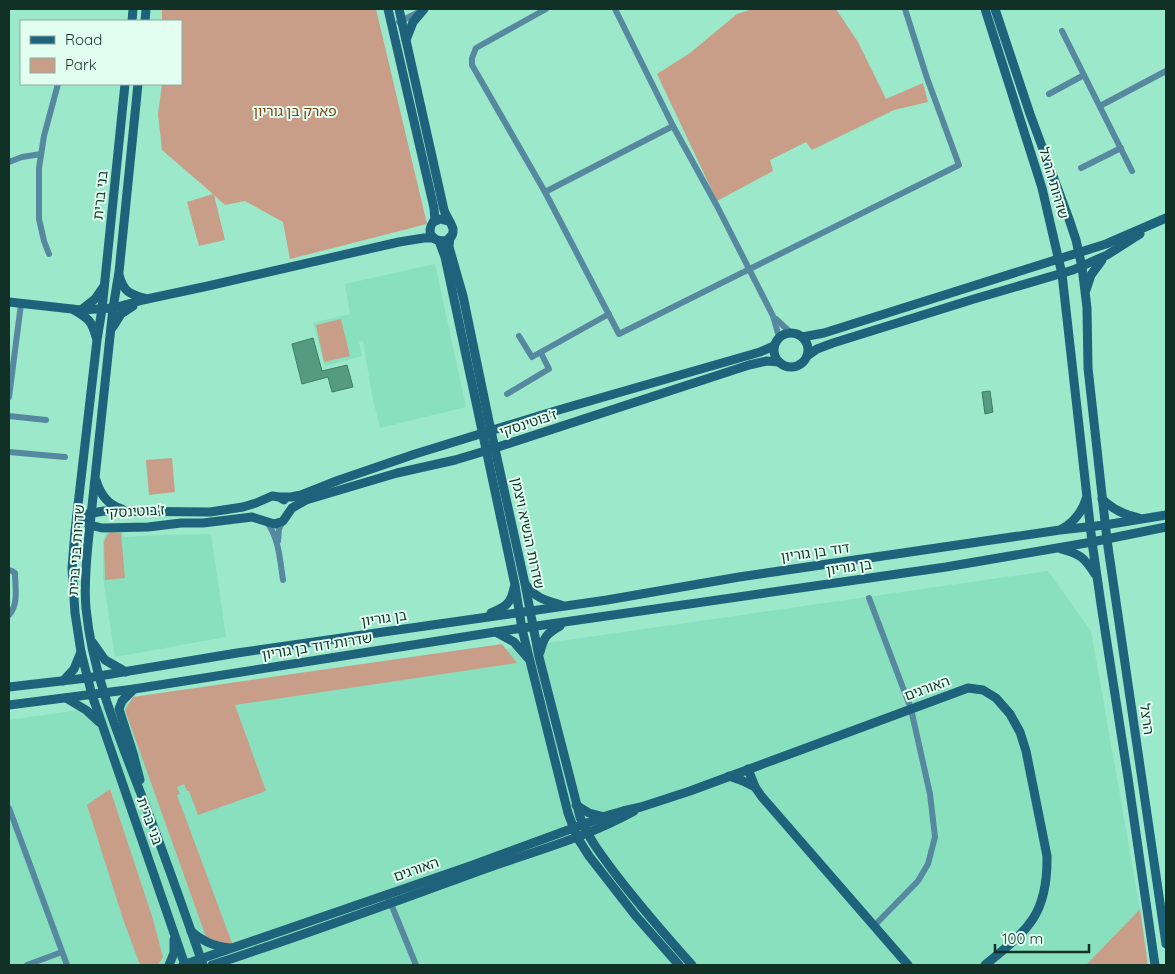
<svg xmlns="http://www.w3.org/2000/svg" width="1175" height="974" font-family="Quicksand,'Noto Sans Hebrew',sans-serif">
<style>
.built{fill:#89e0be}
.green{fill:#c99e89}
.water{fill:#559b81;stroke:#417b66}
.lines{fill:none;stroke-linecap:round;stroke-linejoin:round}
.street{stroke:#56899f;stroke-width:6}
.secondary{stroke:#1e627b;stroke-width:9}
.labels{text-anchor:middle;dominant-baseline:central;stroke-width:4;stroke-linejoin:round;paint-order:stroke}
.park-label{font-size:14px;fill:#863e12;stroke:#e1fef1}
.street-label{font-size:14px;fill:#113126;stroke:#e1fef1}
</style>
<rect width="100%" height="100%" fill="#9ce8ca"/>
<!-- built -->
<g class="built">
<path d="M435,264L466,407L380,428L372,395L363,341L359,342L362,356L325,366L313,323L350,314L345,284Z"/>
<path d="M111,530L122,531L124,537L159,535L211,534L226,637L115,657L103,578V541L105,535Z"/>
<path d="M1048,571L1091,631L1140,909L1086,965H9V720Z"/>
</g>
<!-- green -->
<g class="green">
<path d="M162,9H376L427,224L290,259L283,222L245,201L225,205L214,195L225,240L199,246L187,202L213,194L162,150L158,114L162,84H181V21H162Z"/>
<path d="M753,9H836L858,42L886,99L923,83L928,102L894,110L812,150L806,142L770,160L773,171L717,201L657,74L690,53L737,14Z"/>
<path d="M341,319L350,356L324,362L316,325Z"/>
<path d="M172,458L175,492L149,495L146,460Z"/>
<path d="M111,532L121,533L125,578L105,580L104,542L107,535Z"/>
<path d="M502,644L517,663L235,705L266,791L198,815L189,791H187L184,784L177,787L180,794L177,795L232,943L224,944L206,937L125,710L133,697Z"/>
<path d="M110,789L152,916L163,957L158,965H140L123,919L87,805Z"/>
<path d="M1140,909L1148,965H1086Z"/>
</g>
<!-- water -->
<g class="water">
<path d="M313,338L322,371L347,365L353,387L332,392L328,377L302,384L292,344Z"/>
<path d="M990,391L993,412L985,414L982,392Z"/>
</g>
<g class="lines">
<!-- street -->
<g class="street">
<path d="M546,9L476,48L472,58V65L545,192L619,334L959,165L927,78L905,9"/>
<path d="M615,9L673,126L717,206L773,316L779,337"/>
<path d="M399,22L419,12"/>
<path d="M1062,31L1084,75"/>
<path d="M1049,94L1084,75L1132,171"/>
<path d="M1100,106L1166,71"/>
<path d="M9,162L22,157L41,154"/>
<path d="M1081,168L1121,148"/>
<path d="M545,192L673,126"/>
<path d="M49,254L44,241L39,219V168L44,136L58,84"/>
<path d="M776,319L790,332"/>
<path d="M519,336L532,357L609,314"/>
<path d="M507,394L549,369L541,353"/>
<path d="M9,397L21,304"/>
<path d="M9,416L46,420"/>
<path d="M9,452L65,457"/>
<path d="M267,522C279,539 280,560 283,580"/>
<path d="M278,541L279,529L283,521"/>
<path d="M9,570L12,571L15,573C15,587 19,604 9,615"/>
<path d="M869,598L911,709L930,794L935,837L928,864L918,881L874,926"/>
<path d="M9,808L67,965"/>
<path d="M389,899L416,965"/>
<path d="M27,965L62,952"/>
</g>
<!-- secondary -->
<g class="secondary">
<path d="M388,9L434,208L435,221"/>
<path d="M399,9L444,210C446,216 452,224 453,229C455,248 420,243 433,222L440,219L448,221"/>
<path d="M985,9L1042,188L1062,274L1092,542L1102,611L1128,778L1155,965"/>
<path d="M995,9L1030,114L1069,219L1076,240L1082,267L1087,308L1088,368L1107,540L1166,944"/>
<path d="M132,21L133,9"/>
<path d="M145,21L146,9"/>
<path d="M406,40L413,22L424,9H422"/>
<path d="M125,84L102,309L97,340L75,531L72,568L75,613L81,652L92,695L185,965"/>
<path d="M138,84L119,272L113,308L88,544C86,565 84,587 86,608C92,673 118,734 141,794C163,850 183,908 203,965"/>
<path d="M450,237L449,247L463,296L491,431L525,584L539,657L580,817C589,840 603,857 617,876C641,907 666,936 692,965"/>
<path d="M439,241L445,257L515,585L522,629L568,813L577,837L589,856L635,915L679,965"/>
<path d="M119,275C124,293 130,294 147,299"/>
<path d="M1086,290L1091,275L1102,260"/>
<path d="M9,302L81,310L113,308L147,299L208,286L399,242L424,238H434"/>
<path d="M74,310C88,318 92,321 96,337"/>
<path d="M81,310L95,299L104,286"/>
<path d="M113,327L121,314L133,306"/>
<circle cx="791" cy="350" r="17"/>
<path d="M802,337L824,333L1106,244L1166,218"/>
<path d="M807,356L817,349L833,343L974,299L1073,270L1107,255L1140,234"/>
<path d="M96,480C100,494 108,505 122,509"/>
<path d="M281,497H291L301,495L339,480L415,454L555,411L760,352L774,346"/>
<path d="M1102,499C1114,510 1123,514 1139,518"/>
<path d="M87,514L104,511L210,512L243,507L256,503L272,496L279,497L284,500"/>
<path d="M77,516L90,525L102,528L148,527L181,523H203L252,517L271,523L275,524L283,521L292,508L306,500L397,473L455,460L495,448L749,365L767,361L779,362"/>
<path d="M1062,529C1074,522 1082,512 1086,499"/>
<path d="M1061,549C1080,554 1084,557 1095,574"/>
<path d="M526,585C537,599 545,600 561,605"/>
<path d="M491,613C505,607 511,604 514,588"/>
<path d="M496,632L514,642L528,658"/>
<path d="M93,643L105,660L126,672"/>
<path d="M540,652C544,637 546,634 560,626"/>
<path d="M63,681L74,669L81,652"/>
<path d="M9,687L87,678L237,653L607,600L739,577L1060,530L1105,525L1166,515"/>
<path d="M134,689L122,701L119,709L133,753L140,780"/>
<path d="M66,698L86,710L99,722"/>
<path d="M9,705L134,689L495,632L946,567L1092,542L1166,527"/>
<path d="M748,769L755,787L762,797L908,965"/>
<path d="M729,776L743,781L755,787"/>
<path d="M576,805L589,813L605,817"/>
<path d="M191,931C203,942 215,947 231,948"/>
<path d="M169,965L174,953V940"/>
<path d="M183,965L470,866L609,815L623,811L641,807L690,791L968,688L983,690L996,698L1010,714L1020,732L1026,751L1047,856C1048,915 1028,930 985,965"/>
<path d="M212,965C299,937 385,905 471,874C524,854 584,839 634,811"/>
</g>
</g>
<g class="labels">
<!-- park labels -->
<g class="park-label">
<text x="295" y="111">פארק בן גוריון</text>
</g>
<!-- street labels -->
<g class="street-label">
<text transform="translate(1054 183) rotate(74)">שדרות הרצל</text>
<text transform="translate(100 195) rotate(-84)">בני ברית</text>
<text transform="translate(528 423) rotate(-18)">ז'בוטינסקי</text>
<text transform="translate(135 511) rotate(-3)">ז'בוטינסקי</text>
<text transform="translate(528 533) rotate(78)">שדרות הנשיא ויצמן</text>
<text transform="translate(76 550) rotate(-86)">שדרות בני ברית</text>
<text transform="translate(815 552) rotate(-8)">דוד בן גוריון</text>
<text transform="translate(849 567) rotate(-8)">בן גוריון</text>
<text transform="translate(384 618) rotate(-8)">בן גוריון</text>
<text transform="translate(317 646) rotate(-9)">שדרות דוד בן גוריון</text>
<text transform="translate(927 688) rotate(-20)">האורגים</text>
<text transform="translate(1147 719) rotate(82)">הרצל</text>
<text transform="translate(150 821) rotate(70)">בני ברית</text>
<text transform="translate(416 869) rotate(-19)">האורגים</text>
</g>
</g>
<!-- border -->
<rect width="1175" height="974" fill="none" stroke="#113126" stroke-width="20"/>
<!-- legend -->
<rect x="20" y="20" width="162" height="65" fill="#e1fef1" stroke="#8eaca0"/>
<rect x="30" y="36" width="25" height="8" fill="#1e627b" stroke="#8eaca0"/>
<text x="65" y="45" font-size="15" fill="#113126">Road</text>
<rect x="30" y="58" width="25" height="15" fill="#c99e89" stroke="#8eaca0"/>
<text x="65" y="70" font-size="15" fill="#113126">Park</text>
<!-- scale -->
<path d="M995 944v8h94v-8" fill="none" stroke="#113126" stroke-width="2.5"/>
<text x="1002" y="944" font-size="15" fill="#113126" stroke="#e1fef1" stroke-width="4" paint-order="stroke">100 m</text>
</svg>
